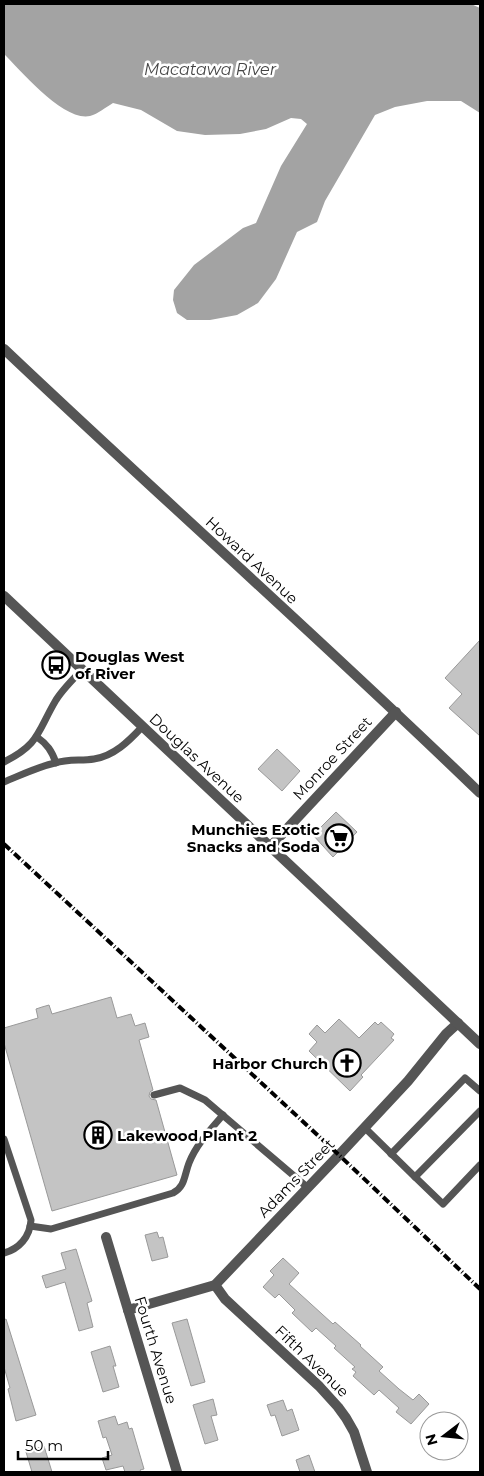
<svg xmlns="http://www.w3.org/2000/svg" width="484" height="1476" font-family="Montserrat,sans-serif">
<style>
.water{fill:#a3a3a3}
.building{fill:#c4c4c4;stroke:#999}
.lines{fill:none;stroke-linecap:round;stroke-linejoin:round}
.service{stroke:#555;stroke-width:7}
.minor{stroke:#555;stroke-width:10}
.tertiary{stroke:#555;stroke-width:10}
.rail{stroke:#000;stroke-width:4;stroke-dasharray:8 2.5 1 2.5;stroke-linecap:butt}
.labels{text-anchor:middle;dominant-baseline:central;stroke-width:5;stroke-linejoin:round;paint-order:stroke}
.street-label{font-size:15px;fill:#000;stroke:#fff}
.poi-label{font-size:15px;font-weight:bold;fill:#000;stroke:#fff;text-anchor:start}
.water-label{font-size:16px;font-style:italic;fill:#444;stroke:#fff}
</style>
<rect width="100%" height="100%" fill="#fff"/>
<!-- water -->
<path class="water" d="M4,4H471L480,8V113L461,101H427L395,107L375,115L325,201L317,222L297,232L276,279L258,303L237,315L210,320H187L177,313L173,300L174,290L194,265L243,228L256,223L281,166L307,124L301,119L291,118L266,129L240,134L205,135L177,131L141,110L113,103C106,107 98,114 90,116C64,122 21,71 4,54Z"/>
<!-- building -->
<g class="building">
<path d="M480,640V736L449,708L462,694L445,678Z"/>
<path d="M277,749L300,771L282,791L258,769Z"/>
<path d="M336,812L357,832L333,857L313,835Z"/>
<path d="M111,997L117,1018L131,1014L135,1026L145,1023L149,1037L139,1040L153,1090L150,1092L149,1096L151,1099L156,1100L177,1175L52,1211L4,1043V1028L38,1018L36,1009L42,1007L49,1005L52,1014Z"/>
<path d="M339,1019L359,1038L375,1022L378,1025L381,1022L394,1034L391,1038L394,1040L361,1075L363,1077L350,1091L309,1051L317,1042L309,1034L317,1025L325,1033Z"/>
<path d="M157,1232L159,1238L163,1237L168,1257L152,1261L145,1235Z"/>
<path d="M76,1249L92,1301L87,1303L93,1327L79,1331L65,1282L46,1288L42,1276L66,1269L61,1253Z"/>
<path d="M283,1258L299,1273L289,1284L333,1324L335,1322L361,1345L360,1346L383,1367L379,1371L399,1389L413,1400L419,1394L429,1404L411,1424L396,1412L399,1408L379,1390L374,1395L353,1376L356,1372L352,1369L355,1367L334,1348L336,1346L316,1328L312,1332L292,1313L295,1310L279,1294L275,1298L263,1287L274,1275L270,1271Z"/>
<path d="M6,1319L36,1415L16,1421L8,1389L10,1388L4,1367V1320Z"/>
<path d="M187,1319L205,1382L191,1386L172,1323Z"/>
<path d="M110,1346L116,1366H113L119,1387L103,1392L91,1352Z"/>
<path d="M213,1399L217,1415L211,1416L218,1440L205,1444L193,1405Z"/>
<path d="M283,1400L287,1411L292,1409L299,1430L282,1436L275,1415L271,1416L267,1405Z"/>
<path d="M115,1416L118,1425L127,1422L129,1429L132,1428L144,1469L140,1470L141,1472H125L123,1466L106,1470L102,1458L112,1455L106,1437L103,1438L98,1421Z"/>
<path d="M44,1446L52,1472H32L26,1452Z"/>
<path d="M309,1455L315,1472H300L296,1460Z"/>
</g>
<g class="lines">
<!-- service -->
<g class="service">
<path d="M37,737C47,744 52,751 56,763"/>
<path d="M4,762C40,744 37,732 56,700C63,689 73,679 82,670"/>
<path d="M4,782C21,775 37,767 55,763C68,759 81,761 94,759C114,756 129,741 142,727"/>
<path d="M154,1095L180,1088L205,1100L307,1187"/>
<path d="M364,1127L415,1177L480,1111"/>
<path d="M4,1139L31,1220C30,1237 19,1249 4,1253"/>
<path d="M391,1154L465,1078L480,1091"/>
<path d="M415,1177L443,1204L480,1165"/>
<path d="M30,1226L51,1229L173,1193C185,1187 184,1176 189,1163C196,1145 210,1130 223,1115"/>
</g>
<!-- minor -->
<g class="minor">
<path d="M4,349C161,498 324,642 480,793"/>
<path d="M270,847L396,712"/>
<path d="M106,1237L177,1472"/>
<path d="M215,1285L225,1299L319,1386L338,1407L346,1418L354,1432L367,1472"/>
<path d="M128,1310L215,1285L339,1155L408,1081L446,1034L458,1023"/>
</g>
<!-- tertiary -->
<path class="tertiary" d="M4,596L480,1044"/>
<!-- rail -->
<path class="rail" d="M4,844L339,1155L480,1289"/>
</g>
<!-- icons -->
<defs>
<g id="bus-ring" transform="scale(1.4375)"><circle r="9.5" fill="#fff" stroke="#000" stroke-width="1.5"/><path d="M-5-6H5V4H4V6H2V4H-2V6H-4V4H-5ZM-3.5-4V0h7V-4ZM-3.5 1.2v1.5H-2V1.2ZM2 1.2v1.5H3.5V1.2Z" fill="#000"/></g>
<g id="supermarket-ring" transform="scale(1.4375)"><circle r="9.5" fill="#fff" stroke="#000" stroke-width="1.5"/><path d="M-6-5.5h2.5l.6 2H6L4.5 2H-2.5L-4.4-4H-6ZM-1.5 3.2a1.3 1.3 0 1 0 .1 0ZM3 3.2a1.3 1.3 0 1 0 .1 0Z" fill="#000"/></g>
<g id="church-ring" transform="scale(1.4375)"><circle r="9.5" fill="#fff" stroke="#000" stroke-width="1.5"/><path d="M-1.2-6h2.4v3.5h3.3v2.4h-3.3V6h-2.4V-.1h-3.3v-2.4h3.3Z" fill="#000"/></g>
<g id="building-ring" transform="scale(1.4375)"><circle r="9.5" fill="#fff" stroke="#000" stroke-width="1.5"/><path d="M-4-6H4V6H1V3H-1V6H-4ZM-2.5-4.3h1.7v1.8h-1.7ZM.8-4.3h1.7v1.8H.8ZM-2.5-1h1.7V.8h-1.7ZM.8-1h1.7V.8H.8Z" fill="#000"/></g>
</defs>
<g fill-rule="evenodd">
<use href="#bus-ring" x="56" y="665"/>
<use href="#supermarket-ring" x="339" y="838"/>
<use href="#church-ring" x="347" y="1063"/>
<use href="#building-ring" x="98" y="1135"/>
</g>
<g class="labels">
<!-- street labels -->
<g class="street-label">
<text transform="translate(252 560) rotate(43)">Howard Avenue</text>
<text transform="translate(197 758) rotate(43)">Douglas Avenue</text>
<text transform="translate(332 758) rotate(-47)">Monroe Street</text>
<text transform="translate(296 1178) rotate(-46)">Adams Street</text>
<text transform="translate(156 1350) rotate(73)">Fourth Avenue</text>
<text transform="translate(312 1361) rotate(44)">Fifth Avenue</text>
</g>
<!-- poi labels -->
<g class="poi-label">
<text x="75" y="656">Douglas West<tspan x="75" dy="17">of River</tspan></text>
<text x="320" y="829" text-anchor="end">Munchies Exotic<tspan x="320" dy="17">Snacks and Soda</tspan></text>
<text x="328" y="1063" text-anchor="end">Harbor Church</text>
<text x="117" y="1135">Lakewood Plant 2</text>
</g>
<!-- water labels -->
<g class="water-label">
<text x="210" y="69">Macatawa River</text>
</g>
</g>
<!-- border -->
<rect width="484" height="1476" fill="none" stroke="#000000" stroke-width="10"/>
<!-- north arrow -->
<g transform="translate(444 1436) rotate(254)"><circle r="24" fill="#ffffff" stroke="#999999"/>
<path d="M0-4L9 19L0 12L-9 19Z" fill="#000000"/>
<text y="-8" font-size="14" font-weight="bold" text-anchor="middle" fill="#000000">N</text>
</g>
<!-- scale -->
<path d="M18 1451v8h90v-8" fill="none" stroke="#000000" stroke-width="2.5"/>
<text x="25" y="1451" font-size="15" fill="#000000" stroke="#ffffff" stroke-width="4" paint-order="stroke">50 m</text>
</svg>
